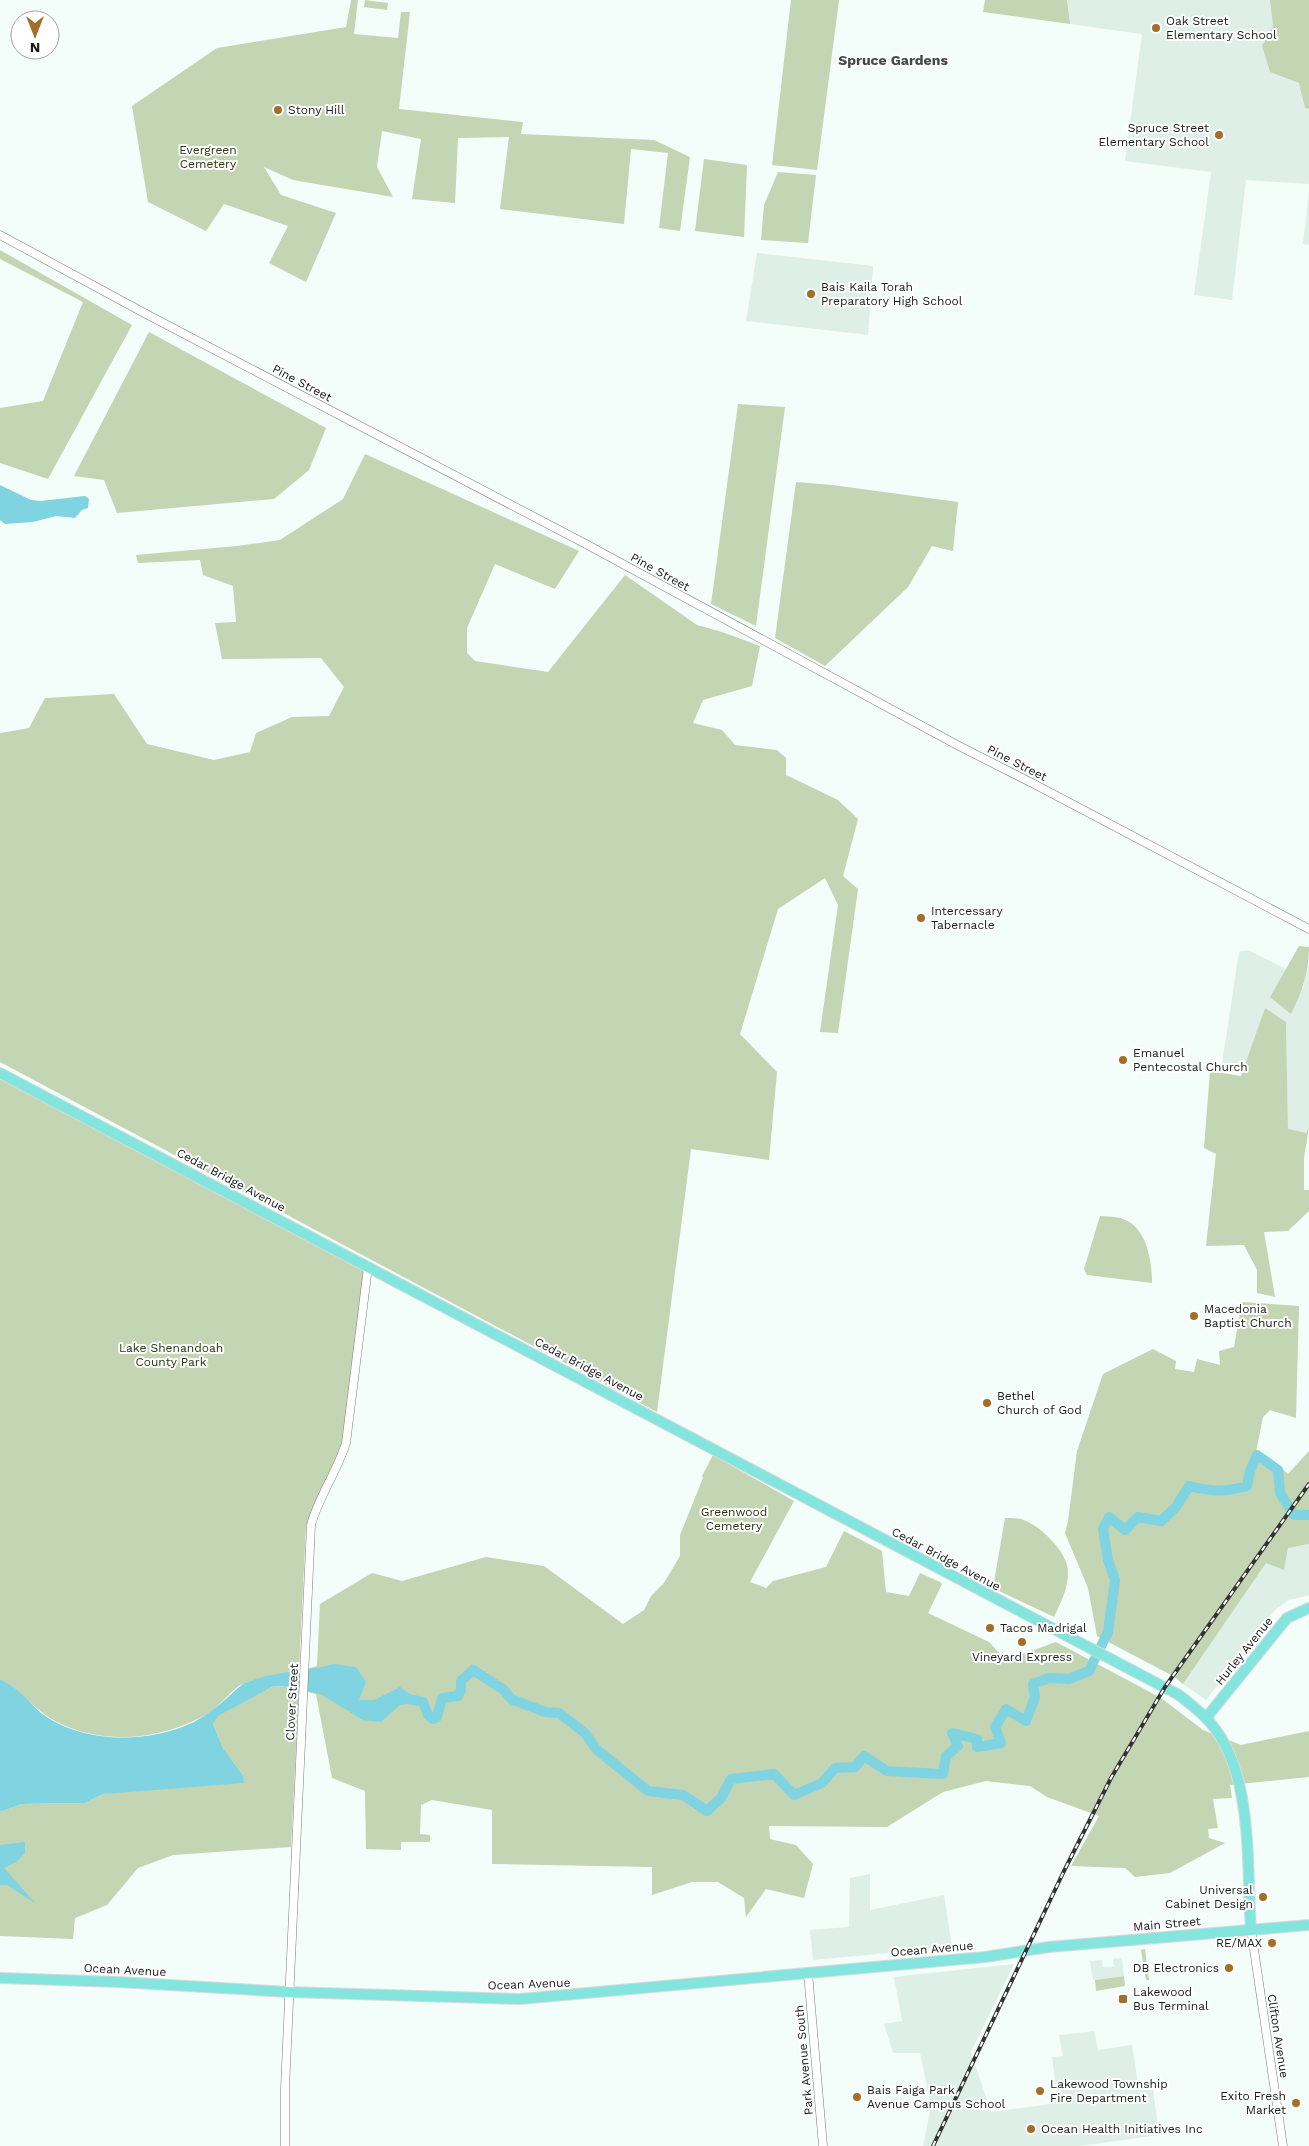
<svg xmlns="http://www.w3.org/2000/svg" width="1309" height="2146" font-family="'Work Sans',sans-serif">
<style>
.built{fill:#deefe8}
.green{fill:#c3d5b2}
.water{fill:#80d3e1}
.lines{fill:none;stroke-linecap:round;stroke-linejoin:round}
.river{stroke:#80d3e1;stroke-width:10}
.minor-casing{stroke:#777f7c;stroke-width:9}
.major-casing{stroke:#dadada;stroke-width:12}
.minor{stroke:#fff;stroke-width:8}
.major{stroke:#84e5df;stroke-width:10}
.rail-casing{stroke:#303432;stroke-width:4}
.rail{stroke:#fff;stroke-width:2;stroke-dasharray:5.5;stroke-linecap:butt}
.poi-dot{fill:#a36e27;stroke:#fff;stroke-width:2}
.labels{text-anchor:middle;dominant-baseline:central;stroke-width:4;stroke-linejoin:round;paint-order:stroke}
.poi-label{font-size:12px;fill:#171a19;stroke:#fff;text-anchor:start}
.park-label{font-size:12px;fill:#24360c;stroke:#fff}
.street-label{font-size:12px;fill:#171a19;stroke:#fff}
.neighbourhood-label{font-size:14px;font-weight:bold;fill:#424a47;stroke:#fff}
</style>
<rect width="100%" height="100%" fill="#f3fdf9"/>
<!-- built -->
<g class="built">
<path d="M1067,0H1270L1273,26L1262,46L1270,72L1300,83L1305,108L1309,109V184L1246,180L1232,300L1194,295L1211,172L1125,161L1142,34L1070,24Z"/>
<path d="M1309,191V245L1303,244Z"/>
<path d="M757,253L873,266L868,335L746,321Z"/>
<path d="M1248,950L1286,969L1270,997L1303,988L1309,963V1127L1306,1133L1288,1130L1286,1022L1265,1008L1244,1068L1222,1064L1239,952Z"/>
<path d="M1309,1544V1595L1289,1600L1276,1609L1206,1700L1183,1684L1266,1563L1288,1548Z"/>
<path d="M870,1874V1910L944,1895L952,1947L813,1960L810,1930L849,1927L850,1878Z"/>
<path d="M1122,1958L1124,1976L1093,1980L1090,1961L1102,1960L1103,1967H1114L1113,1959Z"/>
<path d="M1014,1964L971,2052L991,2112L1058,2103L1052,2057L1063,2056L1059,2035L1094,2031L1098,2050L1132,2045L1139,2090L1153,2088L1159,2135L1080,2146H923L931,2106L920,2053H893L884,2024L902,2021L894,1977Z"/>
</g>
<!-- green -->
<g class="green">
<path d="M351,0H358L354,34L398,38L401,12H410L399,109L523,122L521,134L654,140L690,157L680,231L659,228L668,153L631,149L624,224L500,209L509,137L458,138L455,203L412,199L421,139L382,131L377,167L393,197L293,180L264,167L281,195L336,213L306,282L269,263L288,226L224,204L206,231L148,202L132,106L217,48L346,27Z"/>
<path d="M365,0L388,3L387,10L364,7Z"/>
<path d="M791,0H839L817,170L772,165Z"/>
<path d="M985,0H1067L1070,24L983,12Z"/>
<path d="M1270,0H1309V109L1305,108L1299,83L1270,72L1262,46L1273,26Z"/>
<path d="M704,159L747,165L744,237L695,231Z"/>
<path d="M778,172L816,175L808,243L761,240L764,205Z"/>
<path d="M0,250L132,325L48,479L0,463V408L43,401L83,302L0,259Z"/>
<path d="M149,332L326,428L309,470L274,499L117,513L104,480L74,476Z"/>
<path d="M738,404L785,407L756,626L711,604Z"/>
<path d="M365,454L579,551L555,589L495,564L467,628V653L475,661L548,672L625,575L697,625L722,632L760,646L752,686L703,700L693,723L722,730L735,745L777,750L786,758V775L838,800L858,819L843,876L858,889L838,1033L820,1032L838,905L825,878L778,909L740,1034L777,1072L769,1160L691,1149L657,1412L0,1062V733L29,728L45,698L114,694L147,744L214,760L250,752L256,733L292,717L329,716L344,687L321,658L222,659L215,623L236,622L233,586L203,575L200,560L138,563L136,555L237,546L280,540L343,499Z"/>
<path d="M796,482L832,485L958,502L953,551L932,546L908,587L825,666L775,638Z"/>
<path d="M1299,946L1309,947C1309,972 1302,992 1291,1014L1270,997Z"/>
<path d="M1265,1008L1286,1022L1288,1129L1306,1133L1309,1127L1304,1158V1190H1309V1211L1288,1231L1264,1232L1275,1297L1257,1293V1270L1244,1245L1206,1246L1216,1154L1204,1148L1210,1071L1241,1076Z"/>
<path d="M0,1073L368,1267L346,1443L314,1513L306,1525L299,1671L317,1666L320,1604L372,1573L402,1581L486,1557L544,1566L623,1624L644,1610L651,1596L664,1583L680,1556V1535L703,1478L702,1476L713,1455L794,1501L750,1582L766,1588L773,1581L826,1567L844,1531L882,1551L886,1592L909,1596L920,1573L940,1582L942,1584L928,1613L989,1642L1006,1660L1056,1642L1161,1698L1203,1730L1241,1745L1309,1731V1777L1230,1785L1232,1798L1213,1799L1218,1828L1208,1829L1209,1838L1225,1843L1170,1873L1135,1877L1125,1868L1071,1866L1099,1816L1047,1797L1030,1786L986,1781L943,1792L887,1827L769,1826L770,1839L796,1845L813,1864L804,1898L766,1889L746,1917L744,1898L718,1882H692L652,1895V1867L492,1864V1810L432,1800L421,1805L420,1834L430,1835V1842H401V1850L366,1849L365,1791L332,1778L316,1694L299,1690L291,1847L173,1855L138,1868L107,1905L75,1918L73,1939L0,1936V1812L22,1804L85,1803L103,1794L243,1775L223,1748L213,1724L217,1716L274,1686L292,1687L316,1669C293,1673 268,1674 245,1683C232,1688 222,1704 210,1712C167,1739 107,1746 61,1724C37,1713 22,1692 0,1679Z"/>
<path d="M1100,1216C1108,1217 1117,1216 1123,1219C1147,1227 1152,1262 1152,1283L1087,1275L1084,1269Z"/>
<path d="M1242,1302L1299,1306L1296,1418L1270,1410L1263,1417L1256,1452L1273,1460L1288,1474L1309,1451V1544L1288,1548L1284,1570L1266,1563L1183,1684L1173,1676L1097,1636L1088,1588L1065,1533L1068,1521L1077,1451L1103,1374L1153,1349L1176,1361L1175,1369L1194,1372L1197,1359L1220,1365L1219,1351L1234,1347Z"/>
<path d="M1005,1518C1010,1518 1016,1518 1021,1519C1040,1525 1068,1552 1068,1572C1068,1589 1061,1602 1054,1617L993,1588Z"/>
<path d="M1145,1949L1149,1980H1146L1141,1950Z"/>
<path d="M1124,1976L1125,1986L1096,1991L1095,1980Z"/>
</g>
<!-- water -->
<g class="water">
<path d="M0,485L31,500L41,501L85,496L89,499L88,508L82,510L75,518L56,516L33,522L5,524L0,520Z"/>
<path d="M334,1664L356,1667L366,1682L359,1700H374L400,1687L421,1702L400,1705L381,1722L363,1720L320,1694L292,1687L274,1686L218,1716L213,1724L223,1748L243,1775L244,1783L103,1794L85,1803L22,1804L0,1812V1679C9,1684 17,1689 25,1697C30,1702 35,1708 41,1713C83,1744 148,1744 194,1722C206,1715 217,1707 228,1697C233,1693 239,1686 245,1683C273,1671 305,1672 334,1664Z"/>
<path d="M25,1842V1853L16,1862L4,1868L35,1903L7,1885H0V1845Z"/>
</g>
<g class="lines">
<!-- river -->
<path class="river" d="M408,1699L423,1702L428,1715L433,1719L437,1717L442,1698L458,1696L461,1690V1681L473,1670L504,1690L511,1699L545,1712L559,1713L585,1733L596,1749L648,1791L683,1795L707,1811L721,1798L731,1779L774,1774L794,1795L822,1783L835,1768L855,1767L864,1756L887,1771L943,1774L946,1756L958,1746L952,1733L977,1739V1747L1001,1743L995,1727L1006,1709L1026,1721L1035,1697L1033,1684L1049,1678L1069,1679L1089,1671L1108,1632L1115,1580L1108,1560L1103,1529L1109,1517L1125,1530L1138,1517L1161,1521L1176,1507L1189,1486C1212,1492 1225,1492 1247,1486L1250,1471L1257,1455L1278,1470L1280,1493L1294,1515H1309"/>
<!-- minor casing -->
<g class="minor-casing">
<g id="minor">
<path d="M0,235L148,315L584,543L959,746L1036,785L1309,929"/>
<path d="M1251,1929L1283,2146"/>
<path d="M808,1973L823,2146"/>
<path d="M285,2146V2088L311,1525C319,1496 337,1472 346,1443L368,1267"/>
</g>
</g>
<!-- major casing -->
<g class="major-casing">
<g id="major">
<path d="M0,1073L1179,1695C1188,1702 1197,1709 1205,1717C1255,1767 1246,1864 1251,1929"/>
<path d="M1206,1718L1287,1618L1309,1608"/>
<path d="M0,1978L118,1982L289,1992L520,1999L985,1957L1049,1947L1309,1925"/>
</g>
</g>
<!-- minor -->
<use href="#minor" class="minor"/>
<!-- major -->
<use href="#major" class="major"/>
<!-- rail casing -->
<g class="rail-casing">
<path id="rail" d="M933,2146L1064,1871L1111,1778L1165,1687L1309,1484"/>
</g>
<!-- rail -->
<use href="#rail" class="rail"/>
</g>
<!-- markers -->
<g class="poi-dot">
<circle cx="1156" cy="28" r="5"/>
<circle cx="278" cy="110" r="5"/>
<circle cx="1219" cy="135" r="5"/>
<circle cx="811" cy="294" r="5"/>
<circle cx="921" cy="918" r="5"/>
<circle cx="1123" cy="1060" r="5"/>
<circle cx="1194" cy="1316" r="5"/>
<circle cx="987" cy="1403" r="5"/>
<circle cx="990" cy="1628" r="5"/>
<circle cx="1022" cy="1642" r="5"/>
<circle cx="1263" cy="1897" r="5"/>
<circle cx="1272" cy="1943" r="5"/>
<circle cx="1229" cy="1968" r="5"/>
<rect x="1118" y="1994" width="10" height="10" rx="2.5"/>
<circle cx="1040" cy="2091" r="5"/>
<circle cx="857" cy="2097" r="5"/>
<circle cx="1296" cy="2103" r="5"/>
<circle cx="1031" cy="2129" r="5"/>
</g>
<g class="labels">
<!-- poi labels -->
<g class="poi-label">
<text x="1166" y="21">Oak Street<tspan x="1166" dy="14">Elementary School</tspan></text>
<text x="288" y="110">Stony Hill</text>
<text x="1209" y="128" text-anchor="end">Spruce Street<tspan x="1209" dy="14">Elementary School</tspan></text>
<text x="821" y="287">Bais Kaila Torah<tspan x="821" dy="14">Preparatory High School</tspan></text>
<text x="931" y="911">Intercessary<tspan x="931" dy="14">Tabernacle</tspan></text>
<text x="1133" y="1053">Emanuel<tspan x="1133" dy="14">Pentecostal Church</tspan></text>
<text x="1204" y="1309">Macedonia<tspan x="1204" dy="14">Baptist Church</tspan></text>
<text x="997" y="1396">Bethel<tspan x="997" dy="14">Church of God</tspan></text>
<text x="1000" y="1628">Tacos Madrigal</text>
<text x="1022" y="1657" text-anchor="middle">Vineyard Express</text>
<text x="1253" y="1890" text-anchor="end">Universal<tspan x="1253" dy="14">Cabinet Design</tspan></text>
<text x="1262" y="1943" text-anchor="end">RE/MAX</text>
<text x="1219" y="1968" text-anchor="end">DB Electronics</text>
<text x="1133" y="1992">Lakewood<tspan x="1133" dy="14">Bus Terminal</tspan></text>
<text x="1050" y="2084">Lakewood Township<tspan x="1050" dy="14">Fire Department</tspan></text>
<text x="867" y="2090">Bais Faiga Park<tspan x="867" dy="14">Avenue Campus School</tspan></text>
<text x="1286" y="2096" text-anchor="end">Exito Fresh<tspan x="1286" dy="14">Market</tspan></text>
<text x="1041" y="2129">Ocean Health Initiatives Inc</text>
</g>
<!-- park labels -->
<g class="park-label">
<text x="208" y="150">Evergreen<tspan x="208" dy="14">Cemetery</tspan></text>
<text x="171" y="1348">Lake Shenandoah<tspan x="171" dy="14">County Park</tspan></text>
<text x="734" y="1512">Greenwood<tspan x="734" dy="14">Cemetery</tspan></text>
</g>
<!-- street labels -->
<g class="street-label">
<text transform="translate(302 383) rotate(28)">Pine Street</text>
<text transform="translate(660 572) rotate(29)">Pine Street</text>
<text transform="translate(1017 763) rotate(27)">Pine Street</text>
<text transform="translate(231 1180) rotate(28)">Cedar Bridge Avenue</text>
<text transform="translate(589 1369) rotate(28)">Cedar Bridge Avenue</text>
<text transform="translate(946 1559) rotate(28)">Cedar Bridge Avenue</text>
<text transform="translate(1244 1651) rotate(-51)">Hurley Avenue</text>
<text transform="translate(292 1702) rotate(-87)">Clover Street</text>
<text transform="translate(1167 1924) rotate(-5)">Main Street</text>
<text transform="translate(932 1949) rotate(-5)">Ocean Avenue</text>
<text transform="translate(125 1970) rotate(3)">Ocean Avenue</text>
<text transform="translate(529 1984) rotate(-2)">Ocean Avenue</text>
<text transform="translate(1278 2036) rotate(81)">Clifton Avenue</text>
<text transform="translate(804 2060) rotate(-95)">Park Avenue South</text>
</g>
<!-- neighbourhood labels -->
<g class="neighbourhood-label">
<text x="893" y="60">Spruce Gardens</text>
</g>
</g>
<!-- north arrow -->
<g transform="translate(35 35) rotate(180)"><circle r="24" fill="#ffffff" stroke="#a2a3a3"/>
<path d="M0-4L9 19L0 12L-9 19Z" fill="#a36e27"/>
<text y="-8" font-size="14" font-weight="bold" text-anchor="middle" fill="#171a19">N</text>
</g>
</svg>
